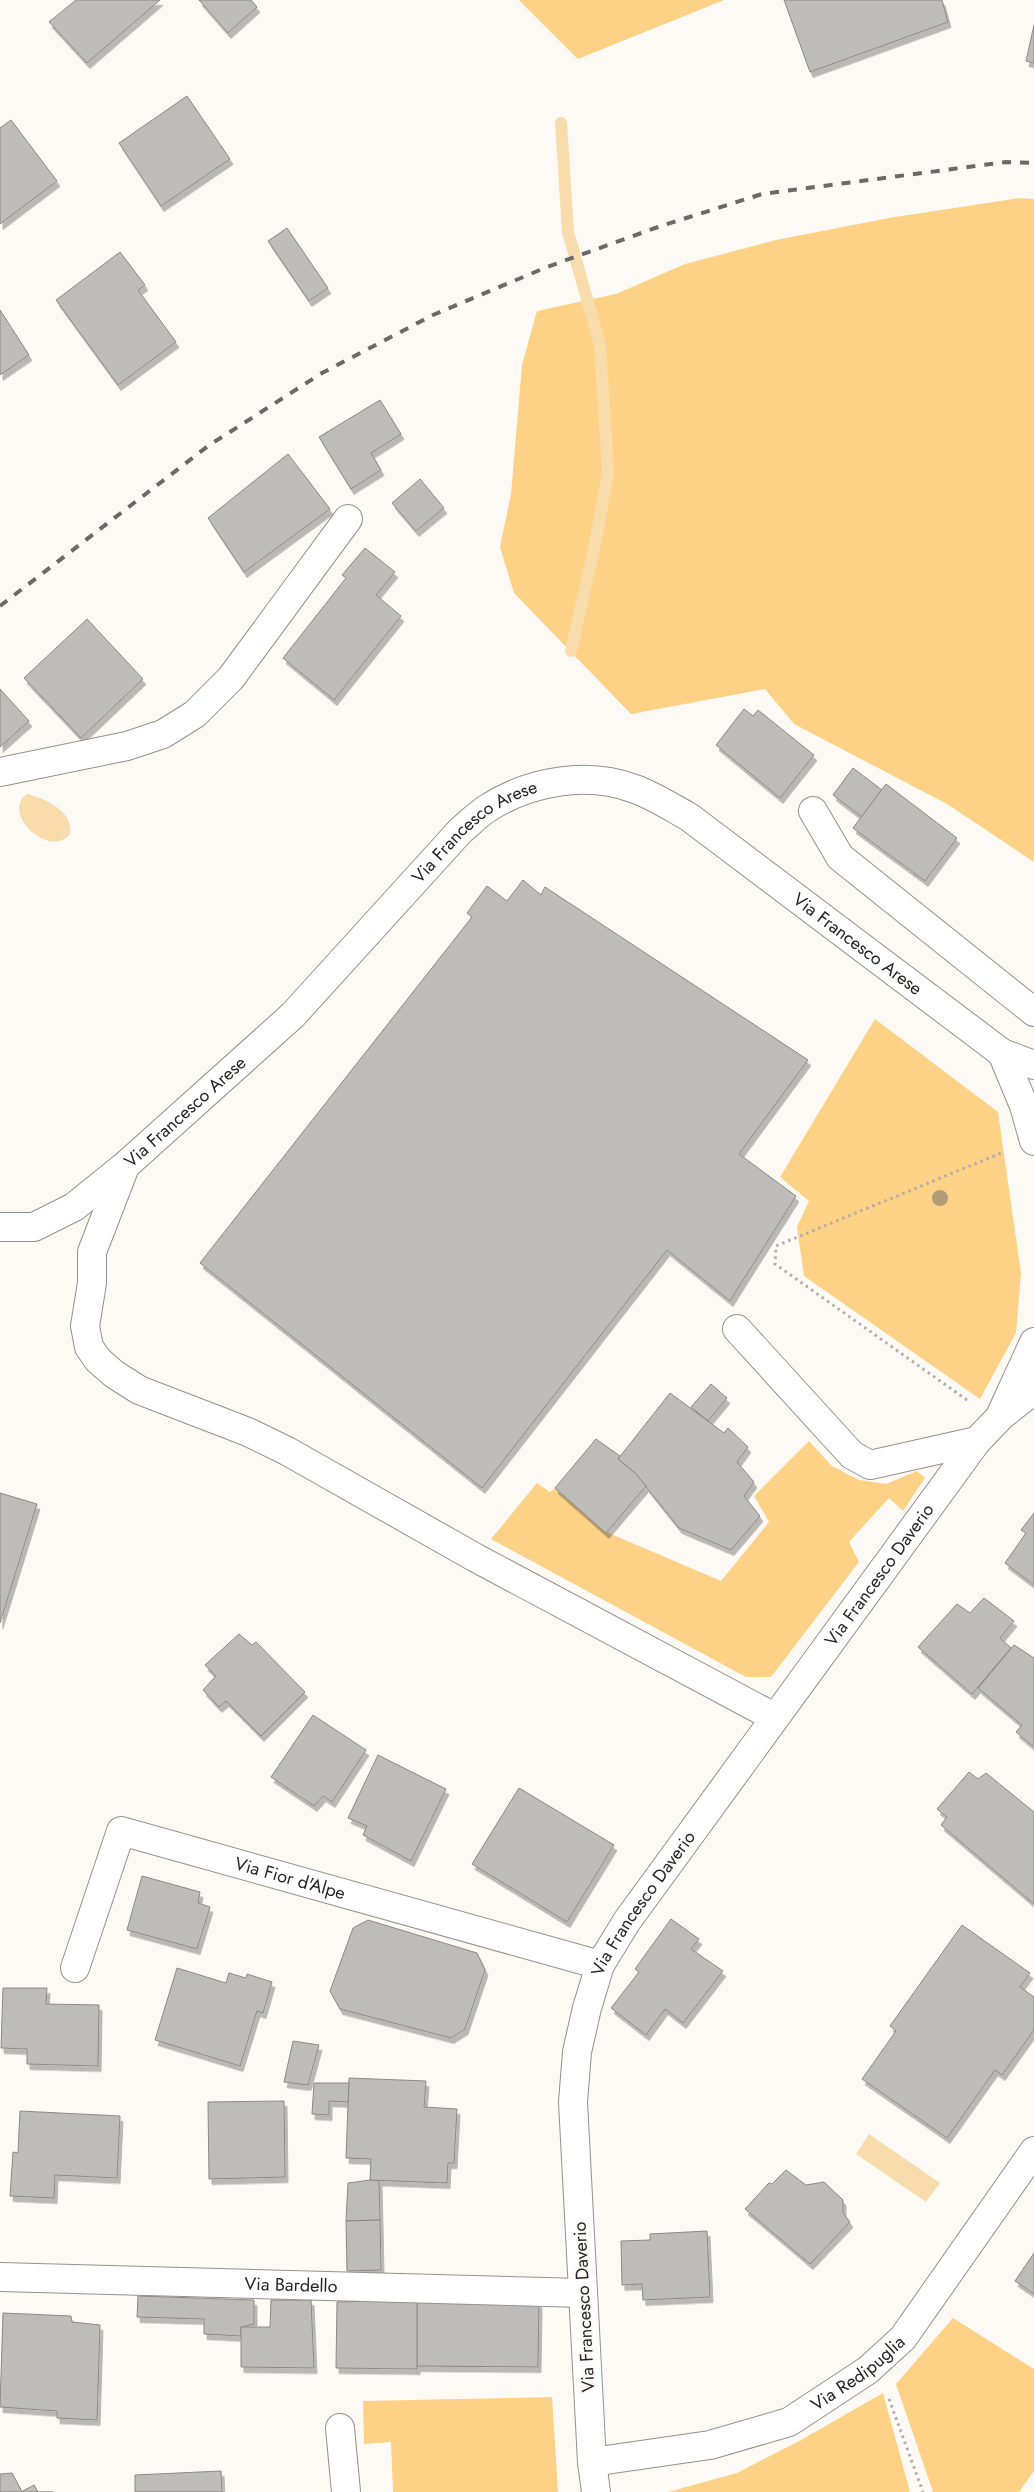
<svg xmlns="http://www.w3.org/2000/svg" width="1034" height="2492" font-family="Jost,sans-serif">
<style>
.green{fill:#fed286}
.water{fill:#f8dcac}
.lines{fill:none;stroke-linecap:round;stroke-linejoin:round}
.stream{stroke:#f8dcac;stroke-width:12}
.building{fill:#bebcb8;stroke:#8c8985;filter:url(#shadow)}
.minor-casing{stroke:#93918d;stroke-width:30}
.path{stroke:#b1aeab;stroke-width:3;stroke-dasharray:2.5 4;stroke-linecap:butt}
.minor{stroke:#fff;stroke-width:28}
.rail{stroke:#6a6967;stroke-width:4;stroke-dasharray:9 9;stroke-linecap:butt}
.tree{fill:#b09d77}
.labels{text-anchor:middle;dominant-baseline:central;stroke-width:4;stroke-linejoin:round;paint-order:stroke}
.street-label{font-size:18px;fill:#262524;stroke:#fdfaf5}
</style>
<defs>
<filter id="shadow"><feDropShadow dx="3" dy="5.5" stdDeviation="0" flood-color="#0004"/></filter>
</defs>
<rect width="100%" height="100%" fill="#fdfaf5"/>
<!-- green -->
<g class="green">
<path d="M519,0H724L578,59Z"/>
<path d="M1019,198L1034,199V862L947,804L794,724L765,689L631,714L514,593L500,547L511,494L522,365L537,311L616,294L685,264L776,240L889,218Z"/>
<path d="M875,1019L998,1112L1021,1273L1016,1333L980,1399L804,1276L797,1227L809,1201L780,1177Z"/>
<path d="M809,1441L832,1466L859,1480L886,1484L917,1471L925,1478L903,1511L889,1498L849,1542L859,1562L771,1677H746L491,1539L537,1483L550,1492L555,1488L604,1531L721,1581L769,1522L754,1496Z"/>
<path d="M953,2318L1034,2369V2471L1019,2492H933L896,2384Z"/>
<path d="M883,2393L910,2492H668L737,2473L801,2440Z"/>
<path d="M552,2397L558,2492H393L391,2442L364,2444L363,2401Z"/>
</g>
<!-- water -->
<g class="water">
<path d="M27,794C39,796 65,808 69,822C70,825 70,830 70,834C49,860 0,812 27,794Z"/>
<path d="M869,2134L940,2183L926,2202L856,2154Z"/>
</g>
<g class="lines">
<!-- stream -->
<path class="stream" d="M561,123L568,232L600,345L608,473L594,549L571,651"/>
</g>
<!-- building -->
<g class="building">
<path d="M76,0H160L87,63L49,22Z"/>
<path d="M199,0H251L257,7L228,33Z"/>
<path d="M784,0H942L948,22L810,72Z"/>
<path d="M1034,25V63L1026,61Z"/>
<path d="M187,96L230,159L161,206L119,143Z"/>
<path d="M11,120L57,181L0,224V128Z"/>
<path d="M287,228L328,288L309,301L268,241Z"/>
<path d="M120,252L145,285L138,290L176,342L118,385L56,300Z"/>
<path d="M0,310L29,355L0,375Z"/>
<path d="M380,400L401,434L371,453L381,470L351,489L319,437Z"/>
<path d="M288,454L330,509L244,572L208,518Z"/>
<path d="M420,479L444,508L416,531L392,503Z"/>
<path d="M365,548L395,572L376,595L401,616L334,700L283,658L346,578L342,575Z"/>
<path d="M87,619L143,679L81,738L24,678Z"/>
<path d="M0,689L29,721L0,747Z"/>
<path d="M744,709L753,716L758,710L814,755L780,798L716,745Z"/>
<path d="M853,768L882,790L862,817L833,795Z"/>
<path d="M886,784L957,838L925,881L853,828Z"/>
<path d="M523,880L541,895L545,887L808,1060L739,1154L796,1196L730,1301L667,1250L482,1488L200,1263L472,917L467,913L487,886L507,901Z"/>
<path d="M711,1384L727,1398L708,1421L691,1407Z"/>
<path d="M670,1393L724,1433L728,1428L748,1447L737,1462L754,1482L744,1496L760,1516L731,1550L679,1528L635,1473L618,1459Z"/>
<path d="M596,1439L620,1456L618,1459L635,1473L646,1486L606,1533L555,1488Z"/>
<path d="M0,1493L37,1504L0,1623Z"/>
<path d="M1034,1513V1585L1005,1563L1026,1533L1021,1530Z"/>
<path d="M984,1598L1014,1621L1000,1638L1011,1648L972,1694L918,1647L957,1604L970,1613Z"/>
<path d="M239,1634L252,1645L256,1642L305,1692L261,1736L226,1701L219,1707L203,1690L216,1676L205,1665Z"/>
<path d="M1014,1645L1034,1658V1747L1016,1732L1022,1725L978,1688Z"/>
<path d="M313,1715L366,1750L332,1802L323,1796L314,1806L271,1777Z"/>
<path d="M378,1755L446,1789L411,1861L363,1835L367,1826L348,1818Z"/>
<path d="M969,1772L978,1779L986,1773L1034,1812V1904L941,1825L947,1817L937,1809Z"/>
<path d="M519,1788L614,1845L567,1922L472,1864Z"/>
<path d="M142,1876L200,1892L198,1903L210,1907L197,1949L127,1930Z"/>
<path d="M671,1919L699,1939L691,1949L723,1971L683,2023L665,2009L646,2035L611,2008L639,1972L635,1969Z"/>
<path d="M368,1920L477,1953L485,1970L465,2029L451,2038L340,2009L330,1991L353,1928Z"/>
<path d="M962,1925L1030,1973L1020,1987L1034,1997V2030L1002,2075L995,2070L947,2138L862,2079L896,2031L890,2026Z"/>
<path d="M177,1968L226,1983L229,1973L246,1978L247,1974L272,1982L263,2013L257,2011L240,2066L155,2040Z"/>
<path d="M3,1988H47L46,2004L99,2005L98,2066L27,2064V2049L1,2048Z"/>
<path d="M293,2041L319,2045L308,2085L284,2082Z"/>
<path d="M349,2078L426,2081L424,2107L457,2109L454,2163H448L447,2183L370,2180L371,2159L346,2158Z"/>
<path d="M314,2083H349L348,2102L329,2101V2115L312,2114Z"/>
<path d="M284,2101L285,2177L209,2179L208,2102Z"/>
<path d="M20,2111L120,2116L117,2178L55,2175L54,2198L10,2196L13,2152L18,2153Z"/>
<path d="M786,2170L806,2185L824,2182L843,2200V2213L850,2222L810,2264L745,2209L769,2183L772,2184Z"/>
<path d="M370,2180L379,2181L380,2220L346,2221L348,2183Z"/>
<path d="M380,2220L381,2270L347,2271L346,2221Z"/>
<path d="M707,2231L710,2297L643,2300L642,2284L622,2285L621,2241L650,2240V2234Z"/>
<path d="M1034,2253V2294L1015,2281Z"/>
<path d="M138,2296L254,2300V2324L241,2327V2336L204,2334V2319L137,2317Z"/>
<path d="M271,2300H311L314,2368L241,2367V2327H270Z"/>
<path d="M417,2300L539,2302L538,2367L417,2366Z"/>
<path d="M417,2300V2369L336,2368L337,2302Z"/>
<path d="M3,2313L71,2316L72,2322L100,2325L97,2420L57,2418V2411L0,2407Z"/>
<path d="M221,2471L222,2492H135V2475Z"/>
<path d="M12,2473L22,2492H0V2474Z"/>
<path d="M34,2485L38,2492H53H21Z"/>
</g>
<g class="lines">
<!-- minor casing -->
<g class="minor-casing">
<g id="minor">
<path d="M0,772L127,746L163,734L195,714L231,678L348,519"/>
<path d="M813,811L840,857L1034,1012"/>
<path d="M1002,1053L1024,1106L1034,1141"/>
<path d="M124,1169L92,1252V1283L85,1326L89,1347L98,1360L114,1374L139,1390L248,1432L287,1451L476,1558L774,1717"/>
<path id="s1" d="M0,1227H34L74,1207L126,1165L293,1015L461,830C470,823 478,814 488,808C530,781 587,771 635,789C654,796 671,807 689,817L1002,1053L1034,1065"/>
<path d="M737,1329L852,1455L870,1465L977,1441"/>
<path d="M1002,1412L1034,1342"/>
<path id="s2" d="M75,1968L121,1831L600,1965"/>
<path id="s3" d="M0,2277L583,2293"/>
<path d="M340,2428L346,2492"/>
<path id="s4" d="M592,2462L710,2445L789,2422L868,2370L903,2338L1034,2151"/>
<path id="s5" d="M596,2492L592,2462L573,2102L577,2052L587,2008L600,1965L627,1921L977,1441L1001,1416L1034,1390"/>
</g>
</g>
<!-- path -->
<g class="path">
<path d="M967,1400L775,1264L776,1246L1001,1153"/>
<path d="M889,2399L923,2492"/>
</g>
<!-- minor -->
<use href="#minor" class="minor"/>
<!-- rail -->
<path class="rail" d="M0,606L208,446L322,373L433,315L547,267L658,227L762,194L1006,162L1034,163"/>
</g>
<!-- trees -->
<circle class="tree" cx="940" cy="1198" r="8"/>
<g class="labels">
<!-- street labels -->
<g class="street-label">
<text stroke="none"><textPath href="#s1" startOffset="630">Via Francesco Arese</textPath></text>
<text stroke="none"><textPath href="#s1" startOffset="1080">Via Francesco Arese</textPath></text>
<text stroke="none"><textPath href="#s1" startOffset="225">Via Francesco Arese</textPath></text>
<text stroke="none"><textPath href="#s5" startOffset="1011">Via Francesco Daverio</textPath></text>
<text stroke="none"><textPath href="#s2" startOffset="320">Via Fior d'Alpe</textPath></text>
<text stroke="none"><textPath href="#s5" startOffset="606">Via Francesco Daverio</textPath></text>
<text stroke="none"><textPath href="#s3" startOffset="291">Via Bardello</textPath></text>
<text transform="translate(584 2307) rotate(-93)">Via Francesco Daverio</text>
<text stroke="none"><textPath href="#s4" startOffset="286">Via Redipuglia</textPath></text>
</g>
</g>
</svg>
